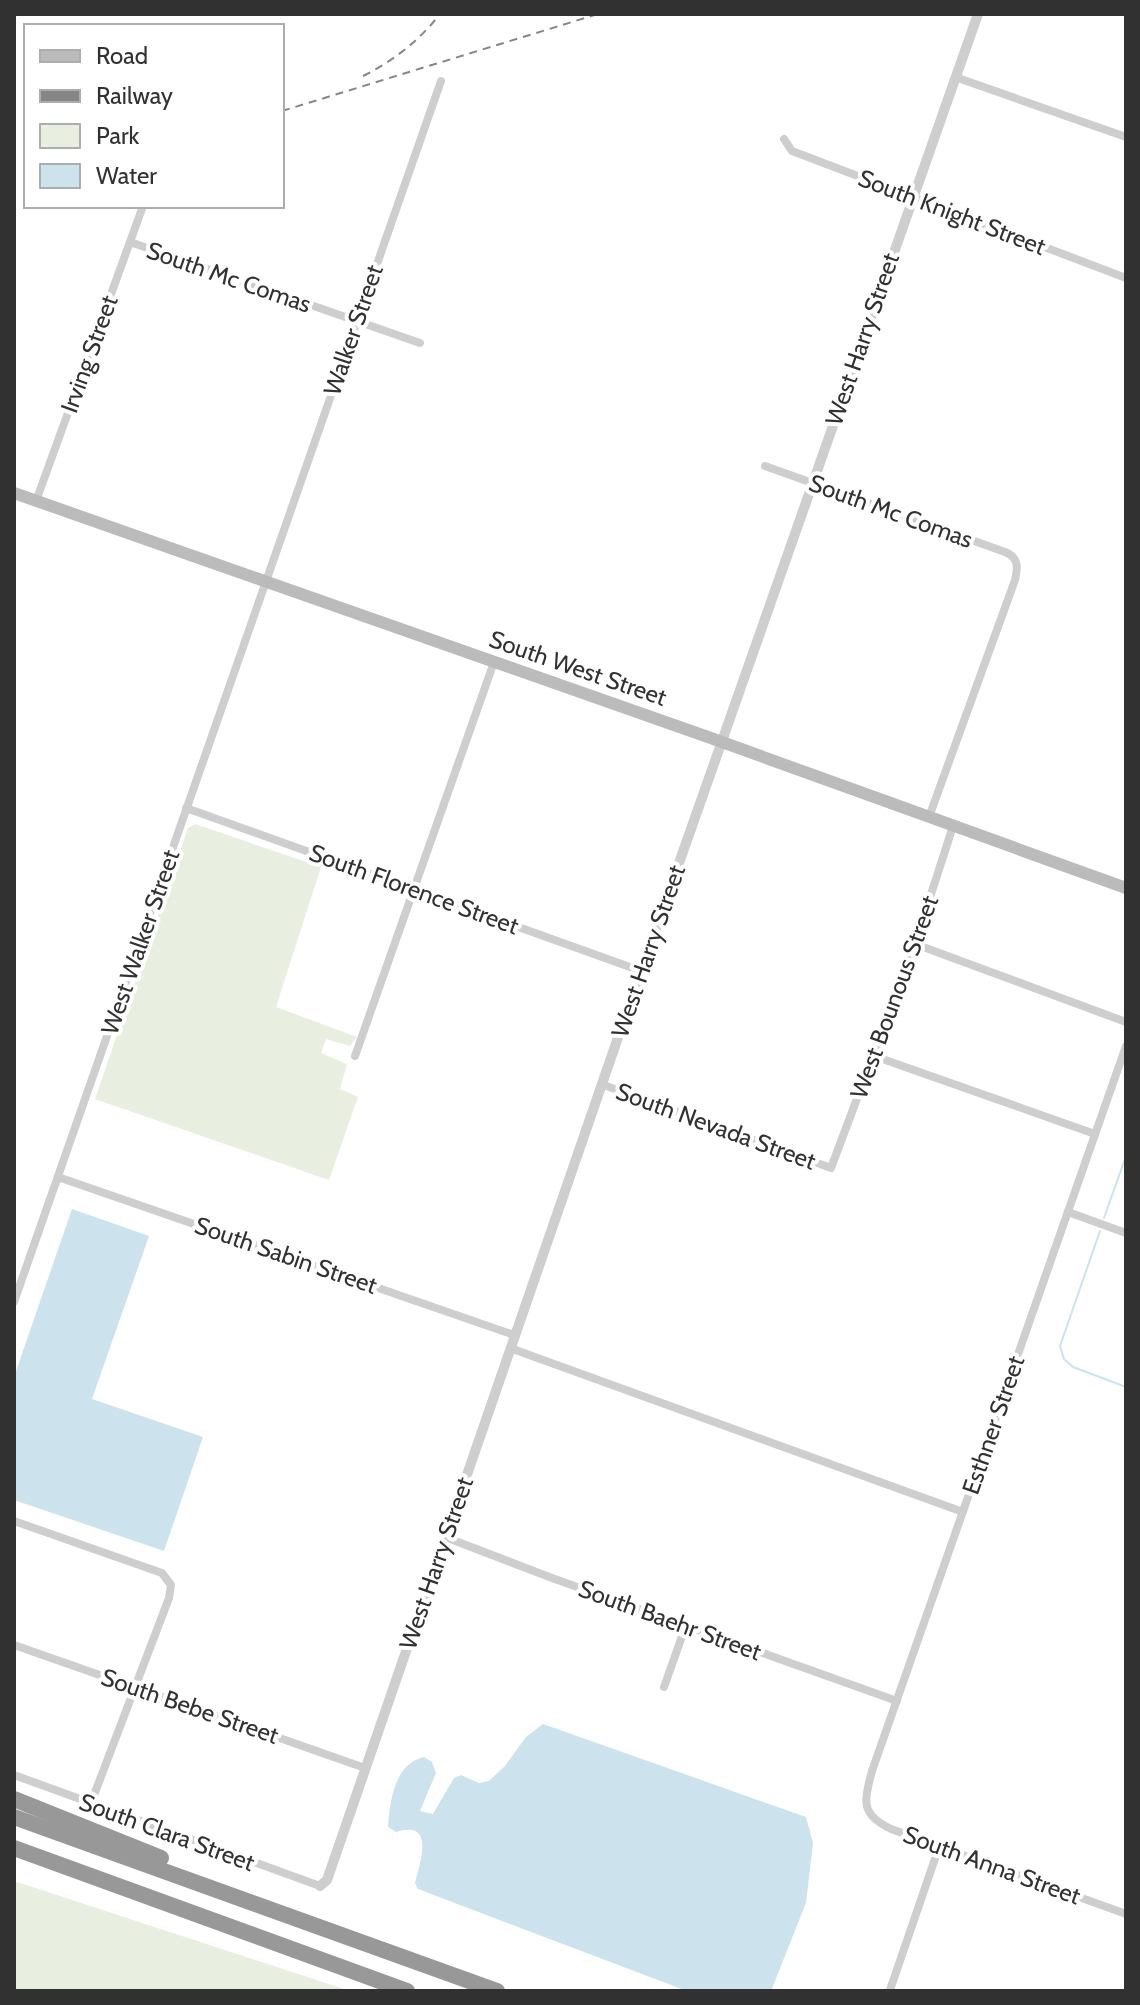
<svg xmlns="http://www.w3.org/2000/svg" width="1140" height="2005" font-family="Cabin,sans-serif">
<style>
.green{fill:#e8eee0}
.water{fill:#cce2ed}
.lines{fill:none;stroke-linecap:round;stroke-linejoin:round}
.stream{stroke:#cce2ed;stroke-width:2}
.minor{stroke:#cecece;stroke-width:8}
.tertiary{stroke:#cecece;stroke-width:10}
.secondary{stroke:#bbb;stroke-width:12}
.motorway{stroke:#989898;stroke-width:16}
.rail{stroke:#868686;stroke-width:2;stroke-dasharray:8 6;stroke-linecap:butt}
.labels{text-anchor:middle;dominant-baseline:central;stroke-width:8;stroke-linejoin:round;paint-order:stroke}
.street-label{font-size:24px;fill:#313131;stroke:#fff}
</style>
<rect width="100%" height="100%" fill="#fff"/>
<!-- green -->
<g class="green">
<path d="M195,824L321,867L276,1007L357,1037L350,1046L326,1039L321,1053L347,1064L340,1089L358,1097L329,1180L95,1099L188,828Z"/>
<path d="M14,1881L350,1991H14Z"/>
</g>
<!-- water -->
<g class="water">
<path d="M72,1209L149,1236L92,1399L203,1437L164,1551L14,1500V1377Z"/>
<path d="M543,1724L806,1817L813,1843L806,1903L771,1991H687L418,1889L415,1883C420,1863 436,1819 396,1832L388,1827C390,1801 394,1764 424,1757L432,1762L436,1773L420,1811L433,1814L454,1778L461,1775L479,1783L489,1781L505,1766L526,1737Z"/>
</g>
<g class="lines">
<!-- stream -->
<g class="stream">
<path d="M1104,1218L1126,1156"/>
<path d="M1100,1231L1060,1346L1064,1359L1073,1367L1126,1387"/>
</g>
<!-- minor -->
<g class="minor">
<path d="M955,77L1126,137"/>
<path d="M784,139L792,151L1126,278"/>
<path d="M130,242L420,343"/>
<path d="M765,466L1005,552C1019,558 1018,567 1015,580L929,817"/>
<path d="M36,501L143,206"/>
<path d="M186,808L641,971"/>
<path d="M915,944L1126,1022"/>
<path d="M1126,1046L872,1771C864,1802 860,1814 891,1829L1126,1914"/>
<path d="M355,1056L494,662"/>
<path d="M874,1056L1095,1134"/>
<path d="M601,1084L831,1168L915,944L953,826"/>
<path d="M58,1177L514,1335"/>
<path d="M1068,1212L1126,1233"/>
<path d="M14,1302L441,81"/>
<path d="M510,1348L963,1512"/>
<path d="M14,1521L162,1573L171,1585L169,1598L91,1803"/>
<path d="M445,1537L552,1578L897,1701"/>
<path d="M14,1645L365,1768"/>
<path d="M664,1687L686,1625"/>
<path d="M14,1775L320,1886"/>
<path d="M890,1990L939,1847"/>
</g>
<!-- tertiary -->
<path class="tertiary" d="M320,1886L327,1880L641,971L978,14"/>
<!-- secondary -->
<path class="secondary" d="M14,493L708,737L1126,888"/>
<!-- motorway -->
<g class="motorway">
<path d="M14,1799L161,1858"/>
<path d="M14,1817L497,1991"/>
<path d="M14,1848L407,1991"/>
</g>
<!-- rail -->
<g class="rail">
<path d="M363,76C393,61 419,41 440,14"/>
<path d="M282,111L598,14"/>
</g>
</g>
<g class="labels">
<!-- street labels -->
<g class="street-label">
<text transform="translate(952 212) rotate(21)">South Knight Street</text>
<text transform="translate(229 277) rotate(19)">South Mc Comas</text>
<text transform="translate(353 330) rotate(-71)">Walker Street</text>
<text transform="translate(862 339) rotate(-71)">West Harry Street</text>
<text transform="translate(89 354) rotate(-70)">Irving Street</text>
<text transform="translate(891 511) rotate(20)">South Mc Comas</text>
<text transform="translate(578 668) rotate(19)">South West Street</text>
<text transform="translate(414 889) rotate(20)">South Florence Street</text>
<text transform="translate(140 942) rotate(-71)">West Walker Street</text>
<text transform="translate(648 951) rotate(-71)">West Harry Street</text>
<text transform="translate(894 997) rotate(-70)">West Bounous Street</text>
<text transform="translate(716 1126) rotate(20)">South Nevada Street</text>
<text transform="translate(286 1255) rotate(19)">South Sabin Street</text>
<text transform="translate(993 1425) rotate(-71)">Esthner Street</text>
<text transform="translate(436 1563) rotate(-71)">West Harry Street</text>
<text transform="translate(670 1620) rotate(20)">South Baehr Street</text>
<text transform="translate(190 1706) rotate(19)">South Bebe Street</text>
<text transform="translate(167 1832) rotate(20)">South Clara Street</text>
<text transform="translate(992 1865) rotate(20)">South Anna Street</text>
</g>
</g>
<!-- border -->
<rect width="1140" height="2005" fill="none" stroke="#313131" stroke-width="32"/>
<!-- legend -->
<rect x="24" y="24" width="260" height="184" fill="#ffffff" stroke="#adadad" stroke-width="2"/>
<rect x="40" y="50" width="40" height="12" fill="#bbbbbb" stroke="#adadad" stroke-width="2"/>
<text x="96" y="64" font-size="24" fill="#313131">Road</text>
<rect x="40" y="90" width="40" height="12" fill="#868686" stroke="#adadad" stroke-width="2"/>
<text x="96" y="104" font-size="24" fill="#313131">Railway</text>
<rect x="40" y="124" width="40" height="24" fill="#e8eee0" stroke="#adadad" stroke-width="2"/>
<text x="96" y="144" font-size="24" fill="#313131">Park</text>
<rect x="40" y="164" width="40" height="24" fill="#cce2ed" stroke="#adadad" stroke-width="2"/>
<text x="96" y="184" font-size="24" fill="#313131">Water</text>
</svg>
